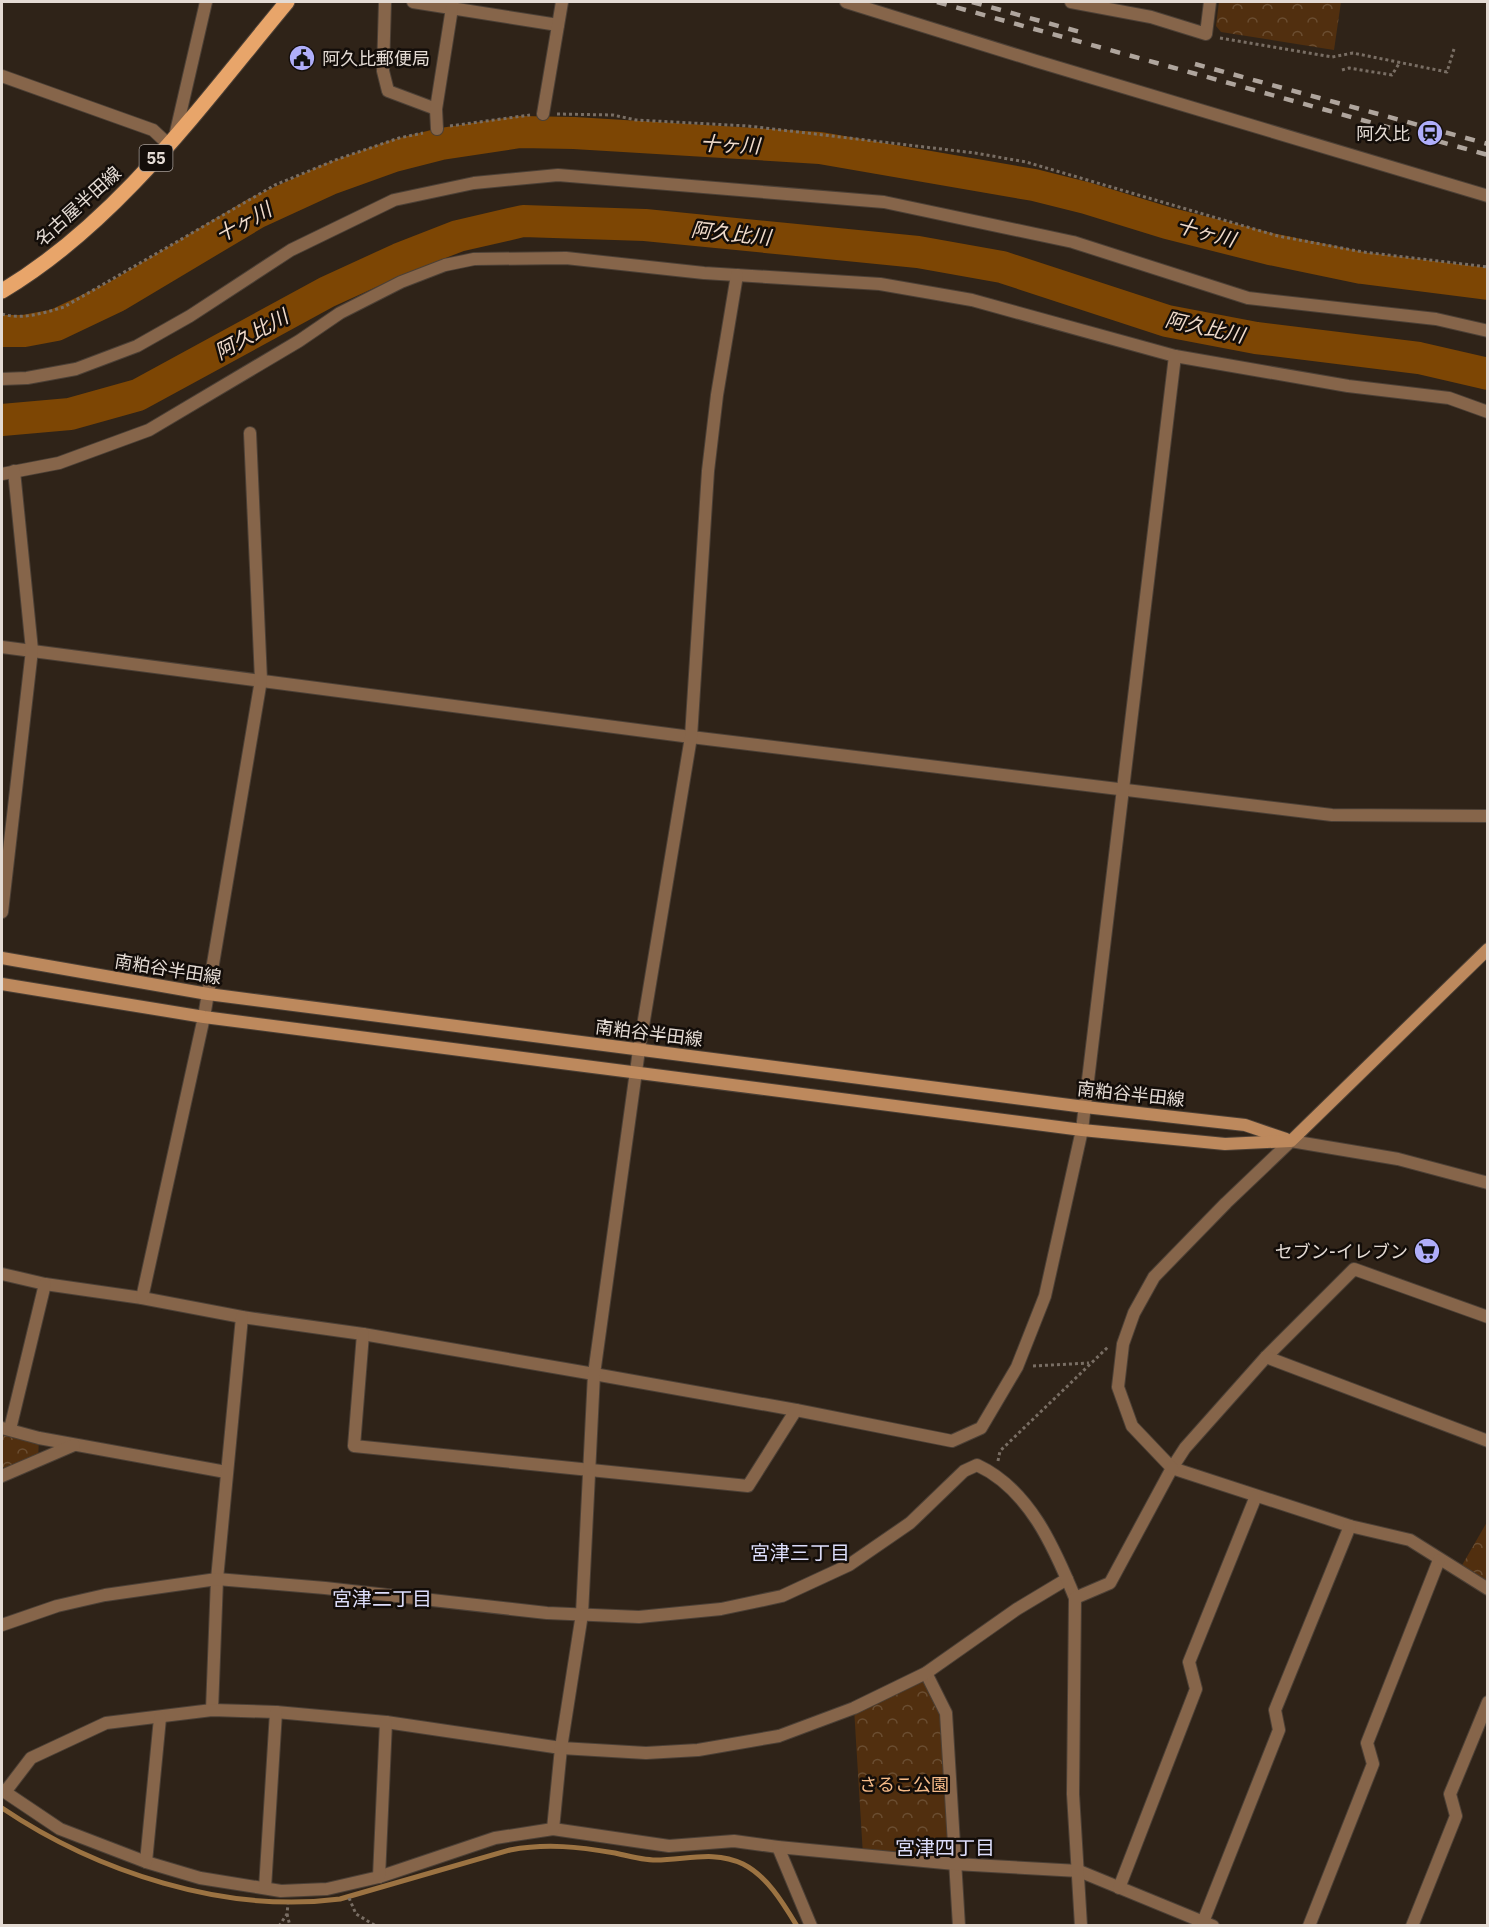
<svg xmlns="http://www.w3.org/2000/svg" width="1489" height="1927" font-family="'IBM Plex Sans','Noto Sans JP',sans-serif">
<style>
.forest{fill:url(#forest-crowns)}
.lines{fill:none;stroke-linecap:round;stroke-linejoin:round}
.stream{stroke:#9c7342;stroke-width:5}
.river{stroke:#7d4604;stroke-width:32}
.minor-casing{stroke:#4c4036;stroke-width:14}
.tertiary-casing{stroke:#4c4036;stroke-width:14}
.secondary-casing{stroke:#4c4036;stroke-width:14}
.primary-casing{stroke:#4c4036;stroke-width:17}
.path{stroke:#796e64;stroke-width:3;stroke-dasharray:3 3;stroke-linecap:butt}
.minor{stroke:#86654a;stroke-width:12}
.tertiary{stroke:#86654a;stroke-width:12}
.secondary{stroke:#bd895d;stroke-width:12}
.primary{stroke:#e8a56a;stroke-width:15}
.rail{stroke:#afa59d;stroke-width:4.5;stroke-dasharray:10 10;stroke-linecap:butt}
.labels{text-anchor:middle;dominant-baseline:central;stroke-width:5;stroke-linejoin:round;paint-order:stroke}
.shield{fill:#130d09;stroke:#a59d97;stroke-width:1.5}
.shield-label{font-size:16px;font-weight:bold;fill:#e4dbd4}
.poi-label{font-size:18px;fill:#e4dbd4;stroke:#130d09;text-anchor:end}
.street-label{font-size:18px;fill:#e4dbd4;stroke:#130d09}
.park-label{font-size:18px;fill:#f7bc89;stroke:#130d09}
.water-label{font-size:20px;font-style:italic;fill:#f0dbcb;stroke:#130d09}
.neighbourhood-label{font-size:20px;fill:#dcddfa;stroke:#130d09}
</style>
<defs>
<pattern id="forest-crowns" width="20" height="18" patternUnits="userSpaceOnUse" patternTransform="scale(1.5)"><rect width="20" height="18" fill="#512f0f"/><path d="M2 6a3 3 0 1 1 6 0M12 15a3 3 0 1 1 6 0" fill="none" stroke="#6a4d31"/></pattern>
</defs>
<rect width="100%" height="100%" fill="#2f2318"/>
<!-- forest -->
<g class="forest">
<path d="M1219,2H1341L1334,50L1221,32L1216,26Z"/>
<path d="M2,1430L39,1438L38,1460L2,1476Z"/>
<path d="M1487,1522V1582L1461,1567Z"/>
<path d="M926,1673L946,1713L955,1864L863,1855L854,1708Z"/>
</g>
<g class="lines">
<!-- stream -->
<path class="stream" d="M2,1808C97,1872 225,1914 340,1899L510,1850C547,1843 579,1847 615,1853C628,1856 643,1860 656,1860C686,1860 714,1850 743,1864C767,1876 783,1903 797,1926"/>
<!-- river -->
<g class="river">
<path d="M2,331H24L56,325L117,296L256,213L330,179L394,156L441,144L520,132L574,133L820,148L1034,185L1086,198L1167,223L1270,249L1362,268L1488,284"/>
<path d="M2,420L70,414L138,395L327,292L399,259L458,236L523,221L645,225L918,252L1002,267L1167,321L1256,338L1419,358L1488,374"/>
</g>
<!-- minor casing -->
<g class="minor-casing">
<g id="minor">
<path d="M385,2L383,71L388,91L436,109"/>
<path d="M413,2L558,25"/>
<path d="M846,2L1036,61L1488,196"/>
<path d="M1071,2L1151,17L1206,34L1210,2"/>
<path d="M543,114L562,2"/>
<path d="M437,129L436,109L452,8"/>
<path d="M175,136L206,2"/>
<path d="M2,379L27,378L76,369L137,346L190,316L291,250L394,200L474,183L558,175L884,202L1073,242L1248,298L1436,319L1488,331"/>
<path d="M2,474L59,463L149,430L299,341L340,313L401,282L445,265L474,259L566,258L704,273L880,284L972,300L1175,356L1348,386L1449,398L1488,412"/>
<path d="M2,647L691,737L1332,815L1488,816"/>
<path d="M2,912L32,650L14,471"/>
<path d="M2,1274L45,1284L142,1298L242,1317L363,1334L594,1374L796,1410L952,1441L981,1428L1017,1367L1045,1296L1082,1130L1175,356"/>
<path d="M142,1298L204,1017L261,680L250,433"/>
<path d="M1488,1317L1354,1269L1266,1357L1185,1448L1172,1468L1350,1526L1410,1540L1488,1589"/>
<path d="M363,1334L354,1446L748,1486L796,1410"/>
<path d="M1266,1357L1488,1441"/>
<path d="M2,1428L39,1438L226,1472"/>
<path d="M10,1429L45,1284"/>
<path d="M2,1476L74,1445"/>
<path d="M926,1673L946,1713L959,1926"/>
<path d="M212,1710L217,1579L242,1317"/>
<path d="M2,1790L60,1829L146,1862L200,1878L281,1891L327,1889L379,1877L495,1838L553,1829L669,1846L734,1841L778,1847L955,1864L1079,1871L1213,1926"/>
<path d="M5,1792L31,1758L106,1723L212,1710L276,1712L386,1722L561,1748L646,1753L698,1750L779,1736L854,1708L926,1673L1017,1609L1067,1579"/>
<path d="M553,1829L561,1748L582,1614L594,1374L639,1050L691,737L708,471L717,395L737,275"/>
<path d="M778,1847L811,1926"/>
<path d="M146,1862L160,1718"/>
<path d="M379,1877L386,1722"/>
<path d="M265,1888L276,1712"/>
<path d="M1119,1888L1196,1689L1189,1662L1256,1496"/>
<path d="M1203,1922L1279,1730L1275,1710L1350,1526"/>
<path d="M1309,1926L1373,1764L1367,1743L1439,1560"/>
<path d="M1412,1926L1456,1816L1450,1794L1488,1702"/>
</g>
</g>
<!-- tertiary casing -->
<g class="tertiary-casing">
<g id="tertiary">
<path d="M2,76L153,130L168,144"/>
<path d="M2,1625L57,1606L105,1595L217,1579L325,1588L547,1613L639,1617L721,1609L782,1596L849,1565L910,1523L964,1471L977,1465C1029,1489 1054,1547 1075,1598"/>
<path d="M1081,1926L1073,1794L1075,1598L1110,1583L1172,1468L1132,1426L1118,1387L1123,1344L1134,1313L1154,1277L1226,1203L1291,1141L1398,1159L1488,1183"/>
</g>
</g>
<!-- secondary casing -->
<g class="secondary-casing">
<g id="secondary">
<path d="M2,958L208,994L1085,1107L1245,1125L1286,1139"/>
<path d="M2,984L204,1017L1082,1130L1225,1144L1291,1141L1488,949"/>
</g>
</g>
<!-- primary casing -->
<g class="primary-casing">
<path id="primary" d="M2,291C118,222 202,104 287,2"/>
</g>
<!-- path -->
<g class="path">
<path d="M1220,38L1332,57L1353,53L1447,72L1454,49"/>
<path d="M1342,70L1349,68L1392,75L1400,62"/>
<path d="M557,114L613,115L636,120L748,126L975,153L1026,162L1278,236L1363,252L1488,267"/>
<path d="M450,126L530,115"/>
<path d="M2,314C22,320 44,313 64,307L275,185L338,159L399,138L423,133"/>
<path d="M1033,1366L1089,1363"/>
<path d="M998,1461L1000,1451L1109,1346"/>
<path d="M349,1898L356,1914L376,1926"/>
<path d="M287,1914L290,1926"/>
<path d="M279,1926L287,1914L288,1904"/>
</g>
<!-- minor -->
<use href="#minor" class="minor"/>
<!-- tertiary -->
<use href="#tertiary" class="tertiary"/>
<!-- secondary -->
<use href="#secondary" class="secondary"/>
<!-- primary -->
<use href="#primary" class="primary"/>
<!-- rail -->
<g class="rail">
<path d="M937,2L1488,155"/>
<path d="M972,2L1080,32"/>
<path d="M1195,64L1488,144"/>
</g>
</g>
<!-- icons -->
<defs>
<g id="civic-disc" transform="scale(1.35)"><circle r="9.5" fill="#afaefa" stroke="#130d09"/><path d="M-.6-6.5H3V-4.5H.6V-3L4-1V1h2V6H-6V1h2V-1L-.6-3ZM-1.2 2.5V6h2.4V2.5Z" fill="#111"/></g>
<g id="station-disc" transform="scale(1.35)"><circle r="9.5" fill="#afaefa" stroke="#130d09"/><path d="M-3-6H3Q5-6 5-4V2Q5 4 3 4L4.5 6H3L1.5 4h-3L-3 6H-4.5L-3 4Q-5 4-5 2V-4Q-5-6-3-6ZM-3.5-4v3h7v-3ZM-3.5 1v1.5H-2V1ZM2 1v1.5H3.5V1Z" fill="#111"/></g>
<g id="supermarket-disc" transform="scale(1.35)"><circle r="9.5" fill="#afaefa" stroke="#130d09"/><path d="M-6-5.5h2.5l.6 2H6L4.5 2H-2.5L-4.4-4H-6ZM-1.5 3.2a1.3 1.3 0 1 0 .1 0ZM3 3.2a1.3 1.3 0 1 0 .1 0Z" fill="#111"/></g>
</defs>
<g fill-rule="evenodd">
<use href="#civic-disc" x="302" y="58"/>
<use href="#station-disc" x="1430" y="133"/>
<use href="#supermarket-disc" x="1427" y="1251"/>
</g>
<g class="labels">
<!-- shield labels -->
<rect class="shield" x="139.5" y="145" width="33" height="26" rx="4.5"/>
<g class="shield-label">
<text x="156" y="158">55</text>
</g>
<!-- poi labels -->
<g class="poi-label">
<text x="322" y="58" text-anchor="start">阿久比郵便局</text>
<text x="1410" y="133">阿久比</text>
<text x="1408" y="1251">セブン-イレブン</text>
</g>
<!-- street labels -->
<g class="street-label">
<text transform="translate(78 206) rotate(-42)">名古屋半田線</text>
<text transform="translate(168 969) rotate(9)">南粕谷半田線</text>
<text transform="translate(649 1033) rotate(7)">南粕谷半田線</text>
<text transform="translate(1131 1094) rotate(6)">南粕谷半田線</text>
</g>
<!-- park labels -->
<g class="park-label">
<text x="904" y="1784">さるこ公園</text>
</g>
<!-- water labels -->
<g class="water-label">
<text transform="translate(730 144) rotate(3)">十ヶ川</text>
<text transform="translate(243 222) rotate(-29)">十ヶ川</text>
<text transform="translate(1206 232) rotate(15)">十ヶ川</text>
<text transform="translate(731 233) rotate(6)">阿久比川</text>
<text transform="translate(1205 327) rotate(12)">阿久比川</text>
<text transform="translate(251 334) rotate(-29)">阿久比川</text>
</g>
<!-- neighbourhood labels -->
<g class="neighbourhood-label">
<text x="800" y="1552">宮津三丁目</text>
<text x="382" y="1598">宮津二丁目</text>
<text x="945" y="1847">宮津四丁目</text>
</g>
</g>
<!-- border -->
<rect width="1489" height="1927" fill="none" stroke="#e4dbd4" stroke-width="6"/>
</svg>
